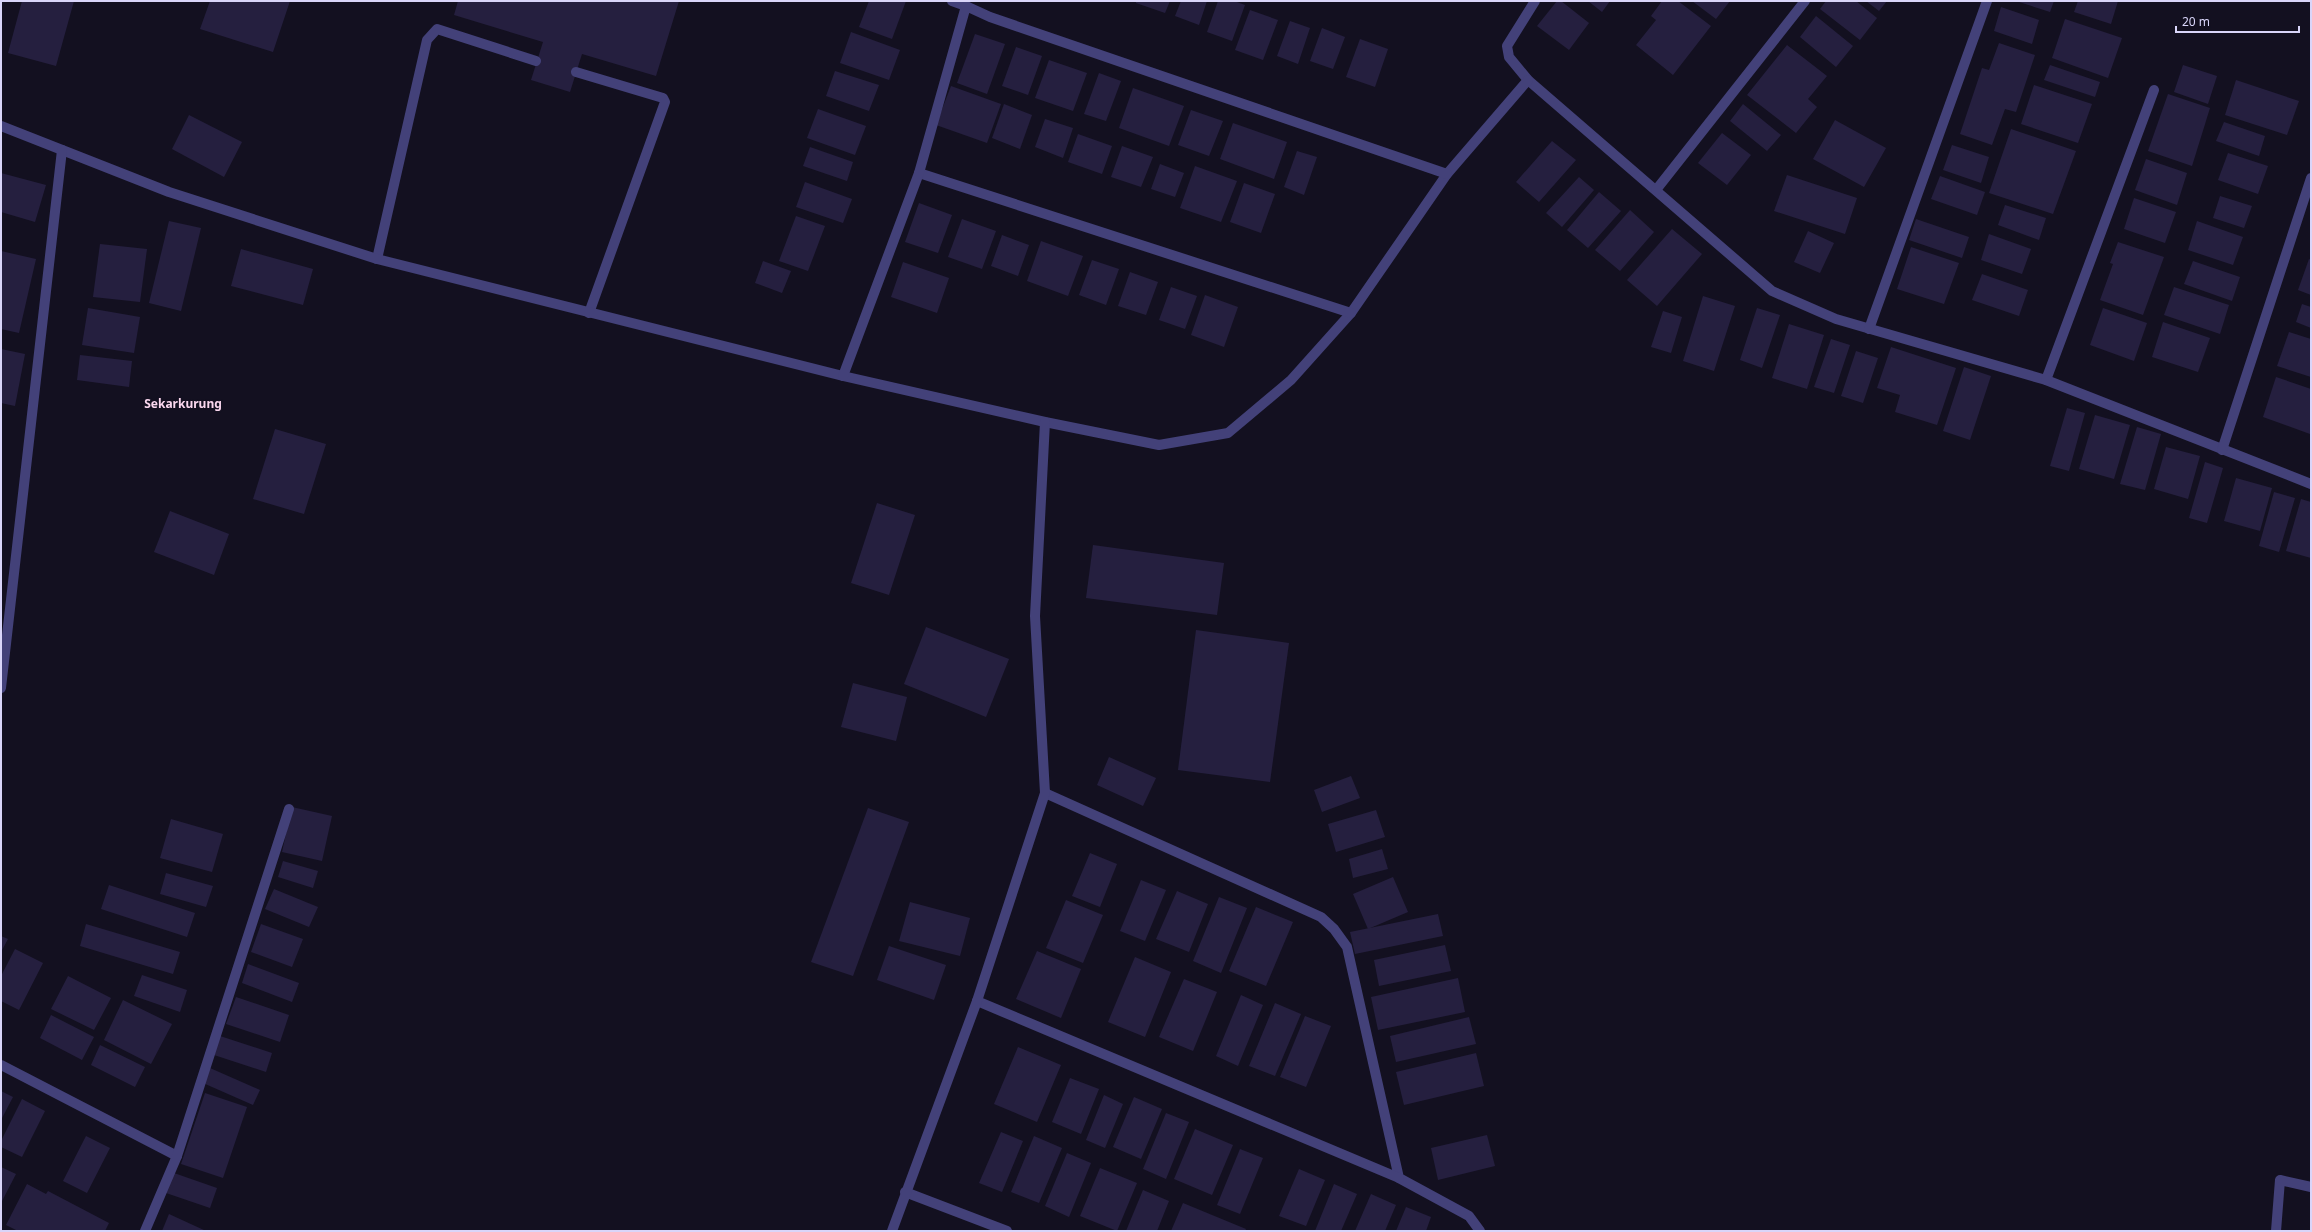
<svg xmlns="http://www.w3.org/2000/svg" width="2312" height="1232" font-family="'Noto Sans',sans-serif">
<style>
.building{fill:#251f3f}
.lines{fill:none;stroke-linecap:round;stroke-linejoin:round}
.lane{stroke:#434179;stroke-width:10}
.street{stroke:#434179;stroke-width:10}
.labels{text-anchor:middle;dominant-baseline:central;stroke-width:4;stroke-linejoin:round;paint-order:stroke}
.quarter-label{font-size:12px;font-weight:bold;fill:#fad7ee;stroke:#131020}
</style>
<rect width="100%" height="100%" fill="#131020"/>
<!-- building -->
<g class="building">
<path d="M22,1H74L56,66L8,53Z"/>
<path d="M210,1H290L273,52L200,29Z"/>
<path d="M458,1H679L656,76L582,54L570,92L531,80L543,42L454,15Z"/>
<path d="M869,1H906L892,39L859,27Z"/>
<path d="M1136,1H1170L1165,13L1136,3Z"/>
<path d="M1181,1H1207L1199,25L1175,16Z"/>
<path d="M1218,1H1234L1245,5L1232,41L1207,32Z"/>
<path d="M1557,1H1561L1589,23L1569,50L1537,26Z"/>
<path d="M1588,1H1610L1602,12Z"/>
<path d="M1662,1H1678L1711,26L1673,75L1636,45L1656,20L1651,16Z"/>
<path d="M1692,1H1730L1716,19Z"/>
<path d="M1826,1H1856L1877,18L1860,40L1820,9Z"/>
<path d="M1866,1H1887L1879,11Z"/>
<path d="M2016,1H2054L2050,12Z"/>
<path d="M2078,1H2118L2111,24L2074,12Z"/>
<path d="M2001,7L2039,20L2032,44L1994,31Z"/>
<path d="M1250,10L1278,20L1263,60L1235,50Z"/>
<path d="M1816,16L1853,46L1836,67L1800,37Z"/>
<path d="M2065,19L2122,38L2108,78L2052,58Z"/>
<path d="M1290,21L1310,28L1298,64L1277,56Z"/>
<path d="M1322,28L1345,37L1333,69L1310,61Z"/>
<path d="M851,32L900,50L889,80L840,63Z"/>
<path d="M975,34L1005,44L987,94L957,83Z"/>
<path d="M1360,39L1388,49L1375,87L1346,77Z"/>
<path d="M1999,43L2035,55L2016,112L2005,109L1992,145L1960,134L1982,68L1989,70Z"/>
<path d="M1787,45L1827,76L1808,99L1817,107L1796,133L1747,95Z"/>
<path d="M1016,47L1042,56L1028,95L1002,86Z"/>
<path d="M1049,60L1087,73L1073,111L1035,98Z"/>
<path d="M2050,65L2100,82L2095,97L2044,80Z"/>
<path d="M2183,65L2217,76L2208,104L2174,92Z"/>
<path d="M835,71L879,85L869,111L826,96Z"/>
<path d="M1099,73L1121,81L1106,121L1084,114Z"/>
<path d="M2236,80L2299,101L2287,135L2225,115Z"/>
<path d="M2034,85L2092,104L2078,143L2021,124Z"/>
<path d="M951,86L1001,104L987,143L936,125Z"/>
<path d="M1133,88L1184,106L1169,146L1119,128Z"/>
<path d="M2168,94L2210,108L2192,166L2148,151Z"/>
<path d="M1004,104L1032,115L1020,149L992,138Z"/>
<path d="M1743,104L1781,135L1767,151L1730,121Z"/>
<path d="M818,109L866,126L855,155L807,138Z"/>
<path d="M1191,110L1223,121L1209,156L1178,145Z"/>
<path d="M189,115L242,142L224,177L172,149Z"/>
<path d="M1045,119L1073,128L1063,158L1035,147Z"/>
<path d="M1835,120L1886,148L1864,187L1813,159Z"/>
<path d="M2224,122L2265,136L2259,156L2216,141Z"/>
<path d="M1233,123L1287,142L1274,179L1220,159Z"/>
<path d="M2011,129L2076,151L2053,214L1989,193Z"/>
<path d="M1722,133L1751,155L1727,185L1698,163Z"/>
<path d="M1078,134L1112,146L1102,174L1068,162Z"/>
<path d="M1552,141L1576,160L1539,202L1516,182Z"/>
<path d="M1952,145L1989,157L1981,183L1943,170Z"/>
<path d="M1122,146L1153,157L1141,187L1111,177Z"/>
<path d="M810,147L853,162L847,181L803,166Z"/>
<path d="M1297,151L1317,157L1304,195L1284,187Z"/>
<path d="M2228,153L2268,166L2258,194L2218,180Z"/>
<path d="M2146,159L2187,173L2177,205L2135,190Z"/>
<path d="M1160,164L1184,173L1175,197L1151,189Z"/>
<path d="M1195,166L1237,181L1221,222L1180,208Z"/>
<path d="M1,173L46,185L35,222L1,212Z"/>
<path d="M1787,175L1857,198L1845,234L1774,211Z"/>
<path d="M1940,176L1985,192L1977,215L1931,199Z"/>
<path d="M1579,177L1594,190L1562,227L1546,213Z"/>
<path d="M805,182L852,199L843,223L796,207Z"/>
<path d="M1244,183L1275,194L1261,233L1230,222Z"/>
<path d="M1599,192L1621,211L1588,248L1567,230Z"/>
<path d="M2220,196L2252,206L2244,228L2213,218Z"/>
<path d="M2134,198L2176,212L2165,243L2124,229Z"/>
<path d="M919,203L952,215L938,253L905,242Z"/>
<path d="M2005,205L2046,218L2039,240L1998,225Z"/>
<path d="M1630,210L1654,232L1620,271L1595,250Z"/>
<path d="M796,216L825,226L808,271L779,261Z"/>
<path d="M962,219L996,231L982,269L948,257Z"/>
<path d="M1916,219L1969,237L1962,258L1909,240Z"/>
<path d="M169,221L201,228L181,311L149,303Z"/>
<path d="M2197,221L2243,237L2233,265L2188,250Z"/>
<path d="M1672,229L1702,254L1657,306L1627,280Z"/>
<path d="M1808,231L1834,243L1820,273L1794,262Z"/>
<path d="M1989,234L2031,249L2022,274L1981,260Z"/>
<path d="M1002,235L1029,245L1018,276L991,266Z"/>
<path d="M1041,241L1083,256L1068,296L1027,281Z"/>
<path d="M2118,242L2164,257L2143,315L2100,300L2113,264L2110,263Z"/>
<path d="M100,244L147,249L140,302L93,297Z"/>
<path d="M1911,247L1959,263L1944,304L1897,289Z"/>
<path d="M241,249L313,269L303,305L231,286Z"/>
<path d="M1,251L36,259L19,333L1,329Z"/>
<path d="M2309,259L2311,260V295L2298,290Z"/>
<path d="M1092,260L1119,269L1106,305L1079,295Z"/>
<path d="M763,261L791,271L782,293L755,283Z"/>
<path d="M2193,261L2240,277L2232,301L2184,284Z"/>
<path d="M903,262L949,278L937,313L891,297Z"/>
<path d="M1130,272L1158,282L1146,315L1118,306Z"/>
<path d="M1982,274L2028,290L2019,316L1972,300Z"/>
<path d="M1171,287L1197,296L1185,329L1159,320Z"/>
<path d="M2174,287L2229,305L2220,334L2164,315Z"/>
<path d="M1205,295L1238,307L1224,347L1191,335Z"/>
<path d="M1703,296L1735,306L1714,371L1683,361Z"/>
<path d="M2302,304L2311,307V328L2296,322Z"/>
<path d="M88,308L140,317L134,353L82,345Z"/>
<path d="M1757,308L1780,315L1762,368L1740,360Z"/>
<path d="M2103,308L2147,323L2134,361L2090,345Z"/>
<path d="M1663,311L1682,317L1671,353L1651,347Z"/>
<path d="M2163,322L2210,338L2198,372L2152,357Z"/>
<path d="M1789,324L1824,335L1807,389L1772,378Z"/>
<path d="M2289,332L2311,339V377L2277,366Z"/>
<path d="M1831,339L1850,345L1834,393L1814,387Z"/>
<path d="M1891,347L1956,368L1937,425L1895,412L1900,395L1877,388Z"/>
<path d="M1,349L25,354L15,406L1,403Z"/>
<path d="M1856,351L1878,358L1863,403L1841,396Z"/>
<path d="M80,355L132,361L129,387L77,380Z"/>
<path d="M1964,367L1991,376L1970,440L1943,431Z"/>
<path d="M2276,377L2311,389L2310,434L2263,417Z"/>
<path d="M2067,408L2085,413L2069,471L2050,466Z"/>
<path d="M2095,415L2130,425L2114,479L2079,469Z"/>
<path d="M2137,427L2161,434L2145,490L2120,484Z"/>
<path d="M275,429L326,444L304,514L253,499Z"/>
<path d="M2166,447L2200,456L2188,499L2154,489Z"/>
<path d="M2205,462L2223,468L2207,523L2189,518Z"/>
<path d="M2236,478L2272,488L2260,531L2224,521Z"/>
<path d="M2274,492L2295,498L2279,552L2259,546Z"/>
<path d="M2301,499L2311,502V558L2286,551Z"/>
<path d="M877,503L915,515L889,595L851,583Z"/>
<path d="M170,511L229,534L214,575L154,552Z"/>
<path d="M1093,545L1224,563L1217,615L1086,598Z"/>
<path d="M926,627L1009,659L986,717L904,684Z"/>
<path d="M1196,630L1289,643L1270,782L1178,770Z"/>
<path d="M853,683L907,697L896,741L841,727Z"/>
<path d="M1109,757L1156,778L1143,806L1097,785Z"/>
<path d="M1351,776L1360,798L1322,812L1314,790Z"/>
<path d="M292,807L332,816L322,861L282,852Z"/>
<path d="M868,808L909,822L853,976L811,962Z"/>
<path d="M1376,810L1385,837L1336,852L1328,824Z"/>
<path d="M171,819L223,834L212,872L160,858Z"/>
<path d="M1382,849L1388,869L1353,878L1349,859Z"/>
<path d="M1090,853L1117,864L1100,907L1072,896Z"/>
<path d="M283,861L318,871L313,888L278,877Z"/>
<path d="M166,873L213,886L206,907L160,894Z"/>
<path d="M1393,877L1408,912L1368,929L1353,894Z"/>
<path d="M1141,880L1166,890L1145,941L1120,931Z"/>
<path d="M109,885L195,913L187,937L101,909Z"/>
<path d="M274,889L318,907L309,927L265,909Z"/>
<path d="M1177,891L1208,904L1189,952L1156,939Z"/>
<path d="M1219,897L1247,908L1221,973L1193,961Z"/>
<path d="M1066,900L1103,915L1083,963L1046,948Z"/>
<path d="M910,902L970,918L960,956L899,941Z"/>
<path d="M1256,907L1293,922L1266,986L1229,971Z"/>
<path d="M1438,914L1443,936L1355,954L1350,932Z"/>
<path d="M86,924L180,952L173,974L80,946Z"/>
<path d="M261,924L303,939L292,967L251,952Z"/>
<path d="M1,936L8,939L1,952Z"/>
<path d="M1445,945L1451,971L1379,986L1374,960Z"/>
<path d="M889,946L946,965L934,1000L877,980Z"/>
<path d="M15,949L43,963L19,1010L1,1001V976Z"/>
<path d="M1037,951L1081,969L1061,1018L1016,999Z"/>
<path d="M1135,957L1171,972L1145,1037L1108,1022Z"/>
<path d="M248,964L299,983L292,1002L242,983Z"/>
<path d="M142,975L187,990L180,1012L134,996Z"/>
<path d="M68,976L111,998L94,1030L51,1009Z"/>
<path d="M1458,978L1465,1012L1378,1030L1371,997Z"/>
<path d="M1184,979L1217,992L1193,1051L1159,1037Z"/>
<path d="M1241,995L1263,1005L1238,1066L1216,1056Z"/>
<path d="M236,997L289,1015L280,1042L226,1024Z"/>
<path d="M123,1000L172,1024L151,1064L104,1040Z"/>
<path d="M1275,1003L1301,1014L1275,1076L1249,1066Z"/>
<path d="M51,1015L94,1037L82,1060L40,1038Z"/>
<path d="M1305,1016L1331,1026L1306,1087L1280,1077Z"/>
<path d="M1469,1017L1476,1044L1396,1062L1390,1036Z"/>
<path d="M220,1036L272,1053L266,1072L214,1055Z"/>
<path d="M100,1045L145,1067L135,1087L91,1065Z"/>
<path d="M1018,1047L1061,1065L1037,1122L994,1104Z"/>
<path d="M1476,1053L1484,1086L1404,1105L1396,1072Z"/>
<path d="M210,1068L260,1090L253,1105L203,1083Z"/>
<path d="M1070,1078L1099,1089L1081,1134L1052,1122Z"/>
<path d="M1,1091L13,1097L1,1120Z"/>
<path d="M205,1093L247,1107L223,1178L181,1164Z"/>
<path d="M1104,1095L1123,1104L1105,1148L1086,1140Z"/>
<path d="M1134,1097L1162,1109L1141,1159L1113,1147Z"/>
<path d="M22,1099L45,1111L22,1157L1,1147V1141Z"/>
<path d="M1166,1113L1189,1122L1166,1179L1143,1169Z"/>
<path d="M1195,1129L1233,1145L1212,1195L1174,1179Z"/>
<path d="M1001,1132L1023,1141L1002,1192L979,1183Z"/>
<path d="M1487,1135L1495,1166L1438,1180L1431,1148Z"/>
<path d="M86,1136L110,1148L87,1193L63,1181Z"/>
<path d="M1034,1136L1062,1148L1039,1203L1011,1192Z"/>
<path d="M1240,1149L1263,1158L1240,1214L1217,1205Z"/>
<path d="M1067,1153L1091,1163L1069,1217L1045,1206Z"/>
<path d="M1,1167L16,1174L1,1203Z"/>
<path d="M1100,1168L1137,1183L1117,1231L1080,1216Z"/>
<path d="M1299,1169L1325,1180L1306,1226L1279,1216Z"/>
<path d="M174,1173L217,1188L210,1208L166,1193Z"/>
<path d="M27,1184L46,1194L48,1191L109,1223L105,1231H18L6,1225Z"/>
<path d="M1334,1184L1357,1194L1341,1231H1315Z"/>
<path d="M1143,1190L1169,1201L1157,1231H1126Z"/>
<path d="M1371,1194L1396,1205L1385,1231H1355Z"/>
<path d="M1183,1203L1246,1229L1245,1231H1171Z"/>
<path d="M1406,1207L1431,1217L1426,1231H1396Z"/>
<path d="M169,1214L206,1231H162Z"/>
</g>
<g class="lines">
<!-- lane -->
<g class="lane">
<path d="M576,72L663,98L665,102L589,313"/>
<path d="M377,259L427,40L437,29L536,61"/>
</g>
<!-- street -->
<g class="street">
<path d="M952,1L966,6"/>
<path d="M1535,1L1507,46L1509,57L1528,80L1772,291L1836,319L2046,380L2311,484"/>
<path d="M1,126L169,192L377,259L843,376L1045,422L1159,445L1228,433L1291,380L1351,313L1447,174L1528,80"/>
<path d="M919,173L1351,313"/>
<path d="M1656,190L1805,1"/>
<path d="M1869,329L1987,1"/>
<path d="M843,376L919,173L966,6L990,17L1447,174"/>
<path d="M2046,380L2154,90"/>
<path d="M2222,450L2311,178"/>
<path d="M1,688L62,150"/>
<path d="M1045,793L1321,917L1334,929L1347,947L1399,1178L1469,1216L1480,1231"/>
<path d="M977,1001L1399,1178"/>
<path d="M1,1065L177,1156"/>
<path d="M905,1192L1007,1231"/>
<path d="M145,1231L177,1156L289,809"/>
<path d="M892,1231L977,1001L1045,793L1035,616L1045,422"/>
<path d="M2276,1231L2280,1180L2311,1187"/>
</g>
</g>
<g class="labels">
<!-- quarter labels -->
<g class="quarter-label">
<text x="183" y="403">Sekarkurung</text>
</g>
</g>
<!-- border -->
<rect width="2312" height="1232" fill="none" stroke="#d9d5f9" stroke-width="4"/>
<!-- scale -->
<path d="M2176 26v6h123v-6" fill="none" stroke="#d9d5f9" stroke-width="2"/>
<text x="2182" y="26" font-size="12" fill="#d9d5f9" stroke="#131020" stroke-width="3" paint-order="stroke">20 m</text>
</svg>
